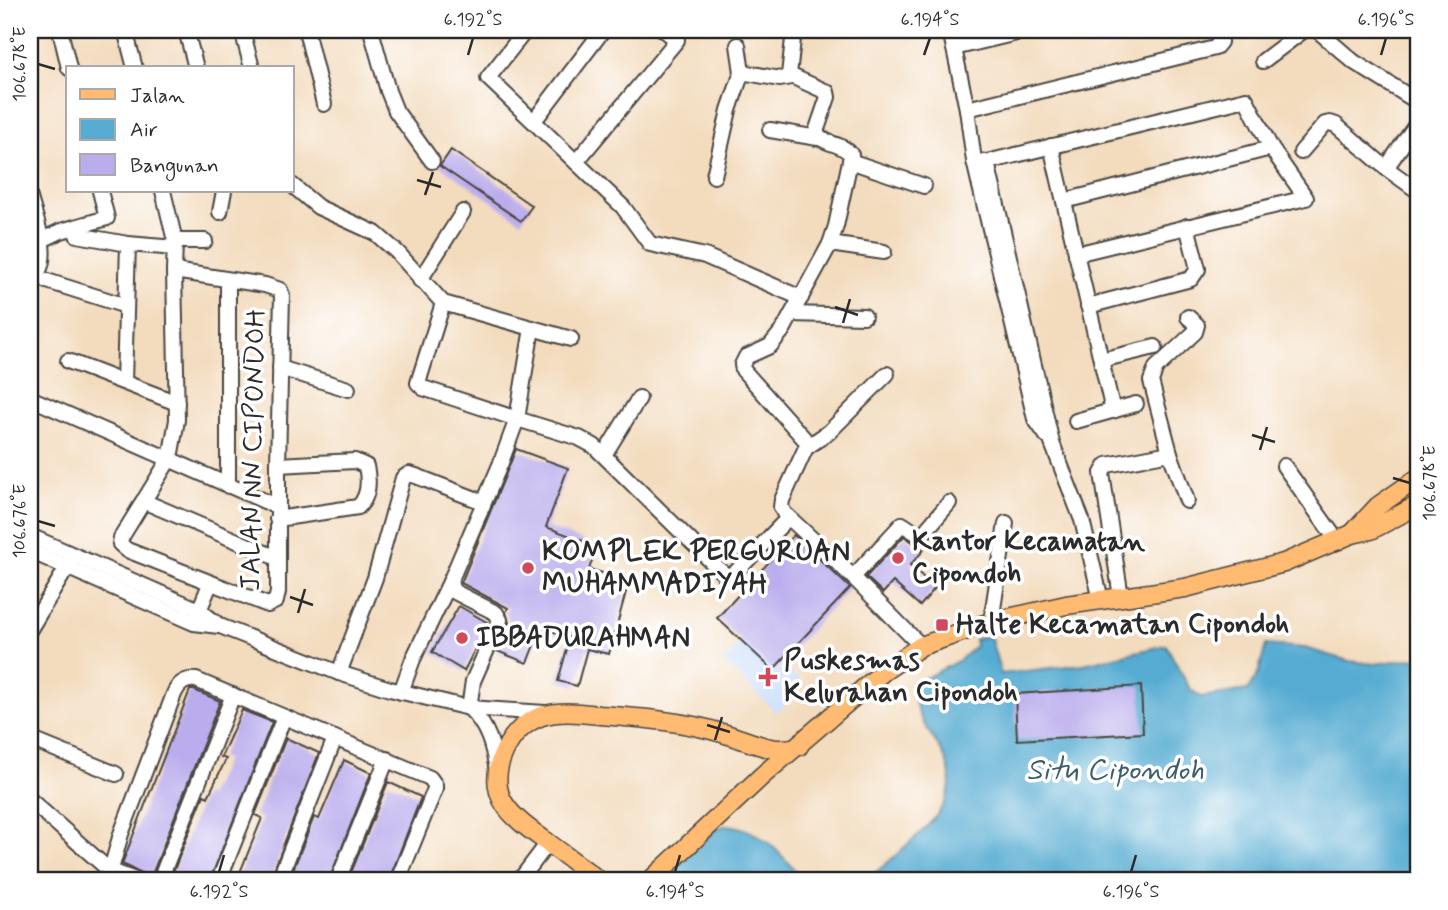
<svg xmlns="http://www.w3.org/2000/svg" width="1448" height="910" font-family="Mynerve,sans-serif">
<style>
.built{fill:#c8ddf9}
.water{fill:#55abd1;stroke:#406b7e;stroke-width:2}
.building{fill:#bbaded}
.lines{fill:none;stroke-linecap:round;stroke-linejoin:round}
.minor-casing{stroke:#494541;stroke-width:18}
.major-casing{stroke:#494541;stroke-width:21}
.minor{stroke:#fff;stroke-width:14}
.major{stroke:#ffbb71;stroke-width:18}
.ticks{fill:none;stroke:#2b2b2b;stroke-width:2.5}
.poi-dot{fill:#d1495b;stroke:#fff;stroke-width:2.5}
.labels{text-anchor:middle;dominant-baseline:central;stroke-width:7;stroke-linejoin:round;paint-order:stroke}
.street-label{font-size:28px;fill:#2b2b2b;stroke:#fff}
.poi-label{font-size:28px;font-weight:bold;fill:#2b2b2b;stroke:#fff;text-anchor:start}
.water-label{font-size:30px;font-style:italic;fill:#3c5e6d;stroke:#fff}
.neatline{fill:none;stroke:#2b2b2b;stroke-width:2.5}
.ticks-label{font-size:18px;text-anchor:middle;fill:#2b2b2b}
</style>
<rect width="100%" height="100%" fill="#fff"/>
<filter id="ink" filterUnits="userSpaceOnUse"><feTurbulence type="fractalNoise" baseFrequency=".0143" numOctaves="2"/><feDisplacementMap in="SourceGraphic" scale="14" xChannelSelector="R" yChannelSelector="G"/><feConvolveMatrix kernelMatrix="1 2 1 2 8 2 1 2 1" color-interpolation-filters="sRGB"/></filter>
<filter id="wash" filterUnits="userSpaceOnUse"><feTurbulence type="fractalNoise" baseFrequency=".00686" numOctaves="4" result="noise"/><feDisplacementMap in="SourceGraphic" scale="28" xChannelSelector="R" yChannelSelector="G"/><feGaussianBlur stdDeviation="1.57" result="paint"/><feColorMatrix in="noise" values="0 0 0 0 0 0 0 0 0 0 0 0 0 0 0 0 0 1.4 0 .05"/><feComposite in="paint" operator="in"/></filter>
<g filter="url(#wash)">
<rect width="100%" height="100%" fill="#f3dbbd"/>
<!-- built -->
<path class="built" d="M742,641L773,670L781,662L804,684L777,713L723,662Z"/>
<!-- water -->
<g class="water">
<path d="M990,636L1001,674L1084,664L1166,645L1190,689L1201,697L1248,690L1258,674L1266,645L1305,648L1349,661L1374,664L1418,658V880H865C881,870 894,857 907,845C935,820 965,793 942,752C929,730 909,710 916,683L960,660L975,646V639Z"/>
<path d="M727,825C761,828 782,855 803,880H663L718,828Z"/>
</g>
<g id="blocks">
<!-- building -->
<g class="building">
<path d="M451,150L532,206L521,221L440,166Z"/>
<path d="M516,449L568,468L546,527L597,546L589,569L629,581L609,654L587,649L577,686L558,681L570,638L541,627L527,663L497,651L509,623L506,612L508,608L461,583Z"/>
<path d="M794,535L850,588L773,670L717,618Z"/>
<path d="M904,536L924,550L910,565L935,588L920,606L893,582L883,593L866,577Z"/>
<path d="M459,606L488,623L464,671L432,652Z"/>
<path d="M1141,686L1143,733L1017,740L1015,694Z"/>
<path d="M190,690H194L220,701L151,877L122,864Z"/>
<path d="M242,710L272,722L210,880H170L204,795L208,797L226,759L221,757Z"/>
<path d="M286,738L319,753L270,880L257,876L255,880H237L262,818L255,815Z"/>
<path d="M344,760L371,773L329,880L314,876L312,880H289L314,817L319,819Z"/>
<path d="M388,782L421,797L389,880H348Z"/>
</g>
</g>
</g>
<g filter="url(#ink)">
<use href="#blocks" fill-opacity="0" stroke="#494541" stroke-width="2"/>
<g class="lines">
<!-- minor casing -->
<g class="minor-casing">
<g id="minor">
<path d="M60,30L69,68"/>
<path d="M125,30L135,68"/>
<path d="M186,30L196,68"/>
<path d="M242,30L252,68"/>
<path d="M306,30L324,104"/>
<path d="M371,30L388,91L396,111L432,161"/>
<path d="M526,30L488,78L623,207L650,244L705,256L801,298"/>
<path d="M794,30L789,75L827,92L828,97L816,132C823,146 843,142 851,155L850,161L836,226L830,244L783,330L770,346L746,357L742,365L743,370L808,443L782,500L781,507L784,513L853,577L921,646"/>
<path d="M950,30L967,109L974,161L1035,419L1047,436"/>
<path d="M1317,30L1354,62L1418,102"/>
<path d="M738,45L742,72"/>
<path d="M954,48L1029,30"/>
<path d="M1263,61L1304,30"/>
<path d="M967,109L1215,48L1220,42L1218,30"/>
<path d="M534,121L603,30"/>
<path d="M1418,122L1386,168L1418,191"/>
<path d="M770,130L818,138"/>
<path d="M1051,146L1113,411"/>
<path d="M1301,152L1325,124L1330,123L1336,125L1386,168"/>
<path d="M850,161L924,186"/>
<path d="M974,161L987,162L1246,99L1271,148L1306,198L1076,254"/>
<path d="M576,162L677,40L664,30"/>
<path d="M987,162L1052,443L1082,520L1101,600"/>
<path d="M714,176L729,110L742,72L780,79L791,77"/>
<path d="M292,185L318,207L375,233L397,252L443,303L571,339"/>
<path d="M163,191L175,241L174,271L177,420L170,458L121,538L120,544L127,550L268,605L276,601L278,592V465L282,295L280,290L265,285L174,271"/>
<path d="M30,198C36,222 55,263 30,281"/>
<path d="M1064,201L1271,148"/>
<path d="M220,212L224,191"/>
<path d="M77,235L128,244L175,248"/>
<path d="M40,241L61,231L107,218L100,191"/>
<path d="M175,241H205"/>
<path d="M830,244L884,252"/>
<path d="M420,280L463,212"/>
<path d="M47,281L126,306"/>
<path d="M443,303L418,383L423,388L517,419L500,465L450,582L453,591L496,613L500,620L473,681L469,708"/>
<path d="M1088,306L1191,279L1198,269L1187,226"/>
<path d="M792,314L864,316"/>
<path d="M532,328L517,419L579,438L594,446L724,574L730,576L734,574L788,518"/>
<path d="M1101,360L1155,347"/>
<path d="M68,361L177,403"/>
<path d="M280,368L348,389"/>
<path d="M124,382L128,244"/>
<path d="M30,398L278,507"/>
<path d="M1076,421L1136,404"/>
<path d="M807,447L829,432L887,374"/>
<path d="M1170,453L1187,501"/>
<path d="M604,455L639,398"/>
<path d="M1284,466L1338,542"/>
<path d="M228,486V281"/>
<path d="M143,501L277,558"/>
<path d="M277,519L358,507C369,497 369,480 366,466L355,461L278,465"/>
<path d="M30,536L199,610L220,626L339,673L390,689L469,708L545,713"/>
<path d="M30,551L194,623L219,626"/>
<path d="M853,577L902,524L921,536L949,503"/>
<path d="M1121,597L1102,473L1107,465L1170,453L1151,381L1156,368L1195,332L1197,325L1188,317"/>
<path d="M196,618L210,584"/>
<path d="M991,622L1006,523"/>
<path d="M30,629L71,561"/>
<path d="M339,673L375,578L403,478L409,474L416,476L483,502"/>
<path d="M401,692L413,659L450,582"/>
<path d="M469,708C488,726 493,746 497,771"/>
<path d="M30,739L116,774"/>
<path d="M30,800L109,870L135,880"/>
<path d="M108,880L121,834L174,694C179,683 185,679 196,680L430,778L435,785V789L398,880"/>
<path d="M160,880L233,695"/>
<path d="M219,880L284,717"/>
<path d="M279,880L335,738"/>
<path d="M338,880L387,759"/>
<path d="M520,880L548,843"/>
</g>
</g>
<!-- major casing -->
<g class="major-casing">
<g id="major">
<path d="M1352,534L1378,506L1418,478"/>
<path d="M598,880C582,867 564,855 547,842C514,818 483,798 504,752C512,735 525,722 542,716C560,710 581,713 600,715C642,718 682,721 722,733C746,739 774,756 799,746"/>
<path d="M651,880L763,775L884,671L921,646L991,622L1066,605L1185,588L1284,563L1352,534L1371,530L1418,505"/>
</g>
</g>
<!-- minor -->
<use href="#minor" class="minor"/>
<!-- major -->
<use href="#major" class="major"/>
</g>
</g>
<!-- ticks -->
<path class="ticks" d="M468,55L473,38M924,55L930,38M1381,55L1386,38M38,64L55,69M417,180L441,187M425,195L433,172M835,307L858,315M843,323L850,299M1252,435L1275,442M1260,450L1267,427M1393,478L1410,483M38,521L55,526M290,597L313,605M298,613L305,589M707,725L730,732M715,740L722,717M219,872L224,855M675,872L680,855M1131,872L1136,855"/>
<!-- markers -->
<g class="poi-dot">
<circle cx="898" cy="558" r="7"/>
<circle cx="528" cy="568" r="7"/>
<rect x="935" y="618" width="14" height="14" rx="3.5"/>
<circle cx="462" cy="638" r="7"/>
<path d="M764.5 666.5h7v7h7v7h-7v7h-7v-7h-7v-7h7z"/>
</g>
<g class="labels">
<!-- street labels -->
<g class="street-label">
<text transform="translate(254 450) rotate(-89)">JALAN NN CIPONDOH</text>
</g>
<!-- poi labels -->
<g class="poi-label">
<text x="912" y="542">Kantor Kecamatan<tspan x="912" dy="32">Cipondoh</tspan></text>
<text x="542" y="552">KOMPLEK PERGURUAN<tspan x="542" dy="32">MUHAMMADIYAH</tspan></text>
<text x="956" y="625">Halte Kecamatan Cipondoh</text>
<text x="476" y="638">IBBADURAHMAN</text>
<text x="784" y="661">Puskesmas<tspan x="784" dy="32">Kelurahan Cipondoh</tspan></text>
</g>
<!-- water labels -->
<g class="water-label">
<text x="1115" y="770">Situ Cipondoh</text>
</g>
</g>
<!-- margin -->
<rect width="1448" height="910" fill="none" stroke="#fff" stroke-width="77"/>
<!-- legend -->
<rect x="66" y="66" width="228" height="126" fill="#ffffff" stroke="#aaaaaa" stroke-width="2"/>
<rect x="80" y="89" width="35" height="10" fill="#ffbb71" stroke="#aaaaaa" stroke-width="2"/>
<text x="130" y="102" font-size="21" fill="#2b2b2b">Jalan</text>
<rect x="80" y="119" width="35" height="21" fill="#55abd1" stroke="#aaaaaa" stroke-width="2"/>
<text x="130" y="136" font-size="21" fill="#2b2b2b">Air</text>
<rect x="80" y="154" width="35" height="21" fill="#bbaded" stroke="#aaaaaa" stroke-width="2"/>
<text x="130" y="172" font-size="21" fill="#2b2b2b">Bangunan</text>
<rect x="38" y="38" width="1372" height="834" class="neatline"/>
<g class="ticks-label">
<text x="473" y="25">6.192°S</text>
<text x="930" y="25">6.194°S</text>
<text x="1386" y="25">6.196°S</text>
<text transform="translate(19 64) rotate(-90)" y="6">106.678°E</text>
<text transform="translate(1429 483) rotate(-90)" y="6">106.678°E</text>
<text transform="translate(19 521) rotate(-90)" y="6">106.676°E</text>
<text x="219" y="897">6.192°S</text>
<text x="675" y="897">6.194°S</text>
<text x="1131" y="897">6.196°S</text>
</g>
</svg>
